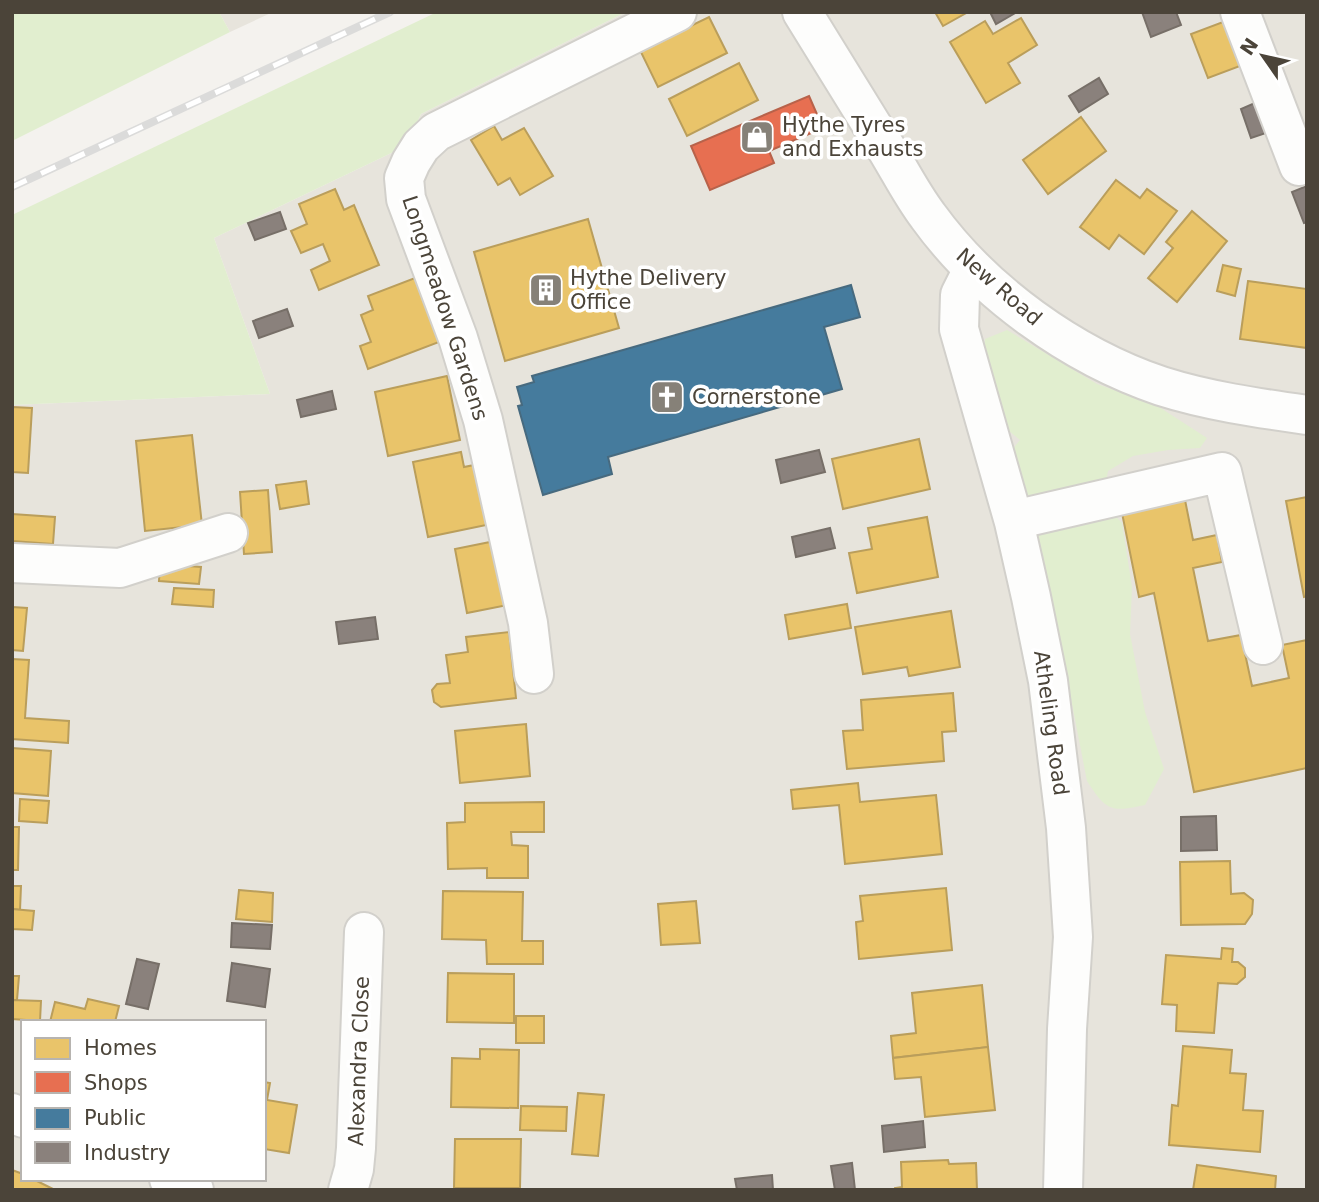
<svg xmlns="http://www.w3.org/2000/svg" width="1319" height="1202" font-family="'DejaVu Sans',sans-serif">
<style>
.residential{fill:#e7e4dc;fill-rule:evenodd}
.green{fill:#e1eecf}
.homes{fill:#e9c46a;stroke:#ba9e5b;stroke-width:2}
.shops{fill:#e76f51;stroke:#b8624a;stroke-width:2}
.public{fill:#457b9d;stroke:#476a7f;stroke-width:2}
.industry{fill:#8a817c;stroke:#776f68;stroke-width:2}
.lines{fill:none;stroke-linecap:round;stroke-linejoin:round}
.minor-casing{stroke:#d2d0cb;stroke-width:42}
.minor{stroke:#fdfdfc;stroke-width:38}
.rail-casing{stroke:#dbdbda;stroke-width:8}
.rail{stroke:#fff;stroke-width:5;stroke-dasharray:16;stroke-linecap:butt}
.labels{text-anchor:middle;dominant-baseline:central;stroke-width:7;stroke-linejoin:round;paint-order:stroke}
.poi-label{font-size:21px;fill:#4b4439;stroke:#fff;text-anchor:start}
.street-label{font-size:21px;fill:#4b4439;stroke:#fff}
</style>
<rect width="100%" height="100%" fill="#f4f2ee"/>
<!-- residential -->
<g class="residential">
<path d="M219,12H273L230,32Z"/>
<path d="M626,12H1307V1190H12V405L270,394L214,238L406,146L421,114ZM23,1022H264V1179H23Z"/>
</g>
<!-- green -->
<g class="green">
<path d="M12,12H219L230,32L12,141Z"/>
<path d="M437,12H626L421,114L406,146L214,238L270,394L12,405V215Z"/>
<path d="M1007,330L1097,384L1156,405L1207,438L1200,448L1168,450L1133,456L1108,471L1102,502L1122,523L1132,587L1130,634L1145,712L1164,769L1145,805C1110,813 1106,810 1087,781L1043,555L1010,452L1020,440L1009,431L983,358L985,339Z"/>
</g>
<!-- homes -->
<g class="homes">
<path d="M935,12H968L943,26Z"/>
<path d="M709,17L727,53L658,87L637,44L676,33Z"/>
<path d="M1021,18L1037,45L1008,63L1020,83L986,103L950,42L985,21L993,34Z"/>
<path d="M1223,22L1240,66L1208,78L1191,34Z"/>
<path d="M739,63L758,100L687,136L669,99Z"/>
<path d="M1081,117L1106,151L1048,194L1023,160Z"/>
<path d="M494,126L502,140L524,128L553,176L520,195L510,178L498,185L471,140Z"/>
<path d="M1116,180L1140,198L1147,189L1177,211L1144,254L1119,235L1109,249L1080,227Z"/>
<path d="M335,189L344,210L354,205L379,265L319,290L311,270L330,261L323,244L301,253L291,231L307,224L299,204Z"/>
<path d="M1192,211L1227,241L1177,302L1148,278L1173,248L1166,242Z"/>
<path d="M588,219L619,328L505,361L474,252Z"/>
<path d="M1223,265L1241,269L1235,296L1217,291Z"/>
<path d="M415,278L439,342L368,369L360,346L371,342L361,315L373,310L368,296Z"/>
<path d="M1248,281L1307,289V348L1240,339Z"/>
<path d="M447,376L460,440L388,456L375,392Z"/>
<path d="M12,407L32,408L28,473L12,472Z"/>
<path d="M192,435L202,525L145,531L136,441Z"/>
<path d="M919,439L930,489L843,509L832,459Z"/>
<path d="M461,452L464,467L479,464L491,524L428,537L413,462Z"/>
<path d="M306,481L309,504L280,509L276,485Z"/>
<path d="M268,490L272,552L244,554L240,492Z"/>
<path d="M1184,495L1193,540L1217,535L1222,562L1193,568L1208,641L1241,635L1252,686L1289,678L1282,645L1307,640V768L1194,792L1154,593L1139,597L1121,508Z"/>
<path d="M1307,497V596L1304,597L1286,501Z"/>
<path d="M12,514L55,517L53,544L12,541Z"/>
<path d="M927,517L938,577L857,593L849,553L872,549L868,528Z"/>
<path d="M500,540L513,604L467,613L455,549Z"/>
<path d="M160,564L201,567L199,584L159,581Z"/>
<path d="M174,588L214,590L213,607L172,604Z"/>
<path d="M847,604L851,628L789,639L785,615Z"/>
<path d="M12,607L27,608L23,651L12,650Z"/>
<path d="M951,611L960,667L909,676L907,667L863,674L855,627Z"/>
<path d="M509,632L516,698L441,707L434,702L432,690L437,684L450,683L446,655L468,652L466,637Z"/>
<path d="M12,659L29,660L25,718L69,721L68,743L12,739Z"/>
<path d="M953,693L956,731L942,732L944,761L847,769L843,731L863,730L861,700Z"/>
<path d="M526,724L530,776L460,783L455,731Z"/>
<path d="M12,748L51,751L48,796L12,793Z"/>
<path d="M858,783L860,802L936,795L942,854L845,864L839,805L793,809L791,790Z"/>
<path d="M20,799L49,801L47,823L19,821Z"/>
<path d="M544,802V832H511L512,845L528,846V878H487V868L448,869L447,823L465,822V803Z"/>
<path d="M12,827H19L18,870H12Z"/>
<path d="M1230,861L1231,894L1244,893L1253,900L1252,914L1245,924L1181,925L1180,862Z"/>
<path d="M12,886H21L20,910L12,909Z"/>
<path d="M946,888L952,950L859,959L856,922L863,921L860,896Z"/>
<path d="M239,890L273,893L272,922L236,919Z"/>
<path d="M443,891L523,892L522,941H543V964H487L486,940L442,939Z"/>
<path d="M696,901L700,943L661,945L658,904Z"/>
<path d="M12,909L34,911L32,930L12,929Z"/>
<path d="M1222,948L1233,949L1232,962H1238L1245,968V977L1237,984L1218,983L1214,1033L1176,1031L1177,1005L1162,1004L1166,955L1221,959Z"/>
<path d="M448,973L514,974V1023L447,1022Z"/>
<path d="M12,976H19L17,1000H12Z"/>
<path d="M982,985L988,1047L893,1058L891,1036L916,1033L912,993Z"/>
<path d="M88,999L119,1006L115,1022H50L55,1002L85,1009Z"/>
<path d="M12,1000L41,1001L40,1021L12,1019Z"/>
<rect x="516" y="1016" width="28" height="27"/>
<path d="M1183,1046L1232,1050L1230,1073L1246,1074L1243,1110L1263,1111L1260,1152L1169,1145L1172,1105L1178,1106Z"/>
<path d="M988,1047L995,1110L925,1117L921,1077L895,1079L893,1058Z"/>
<path d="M480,1049L519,1050L518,1108L451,1107L452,1058L480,1059Z"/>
<path d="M264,1082L270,1083L267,1100L297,1105L289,1153L264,1149Z"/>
<path d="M578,1093L604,1095L598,1156L572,1154Z"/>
<path d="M521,1106L567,1107L566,1131L520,1130Z"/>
<path d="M455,1139H521L520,1188H454Z"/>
<path d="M948,1160L949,1164L976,1163L977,1190H895V1188L902,1187L901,1162Z"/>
<path d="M1197,1165L1276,1176L1275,1190H1193Z"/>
<path d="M12,1170L23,1174V1179H33L55,1190H12Z"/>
</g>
<!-- shops -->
<path class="shops" d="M809,96L823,128L769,151L774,163L710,190L691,146Z"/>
<!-- public -->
<path class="public" d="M851,285L860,317L824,327L842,389L608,457L612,474L543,495L518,406L522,405L517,387L534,382L532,376Z"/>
<!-- industry -->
<g class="industry">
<path d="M990,12H1017L996,24Z"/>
<path d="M1142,12H1176L1181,25L1151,37Z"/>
<path d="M1099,78L1108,94L1079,112L1069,96Z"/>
<path d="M1257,102L1269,132L1251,138L1241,109Z"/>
<path d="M1307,186V222L1304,223L1292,192Z"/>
<path d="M280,212L286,229L255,240L248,223Z"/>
<path d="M287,309L293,326L259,338L253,321Z"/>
<path d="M332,391L336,409L301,417L297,400Z"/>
<path d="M819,450L825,472L781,483L776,460Z"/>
<path d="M830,528L835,548L796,557L792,537Z"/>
<path d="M375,617L378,639L339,644L336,622Z"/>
<path d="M1216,816L1217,850L1181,851V817Z"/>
<path d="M232,923L272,925L270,949L231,947Z"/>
<path d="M137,959L159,964L148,1009L126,1004Z"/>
<path d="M232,963L270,969L265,1007L227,1001Z"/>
<path d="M923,1121L925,1147L884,1152L882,1126Z"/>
<path d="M852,1163L855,1190H835L831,1166Z"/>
<path d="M772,1175L773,1190H737L735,1179Z"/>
</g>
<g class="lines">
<!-- minor casing -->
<g class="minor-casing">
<g id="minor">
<path d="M802,12C830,58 858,103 886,148C900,171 912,195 928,216C983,292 1072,356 1161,386C1208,401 1258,408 1307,415"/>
<path d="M1240,12L1299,166"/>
<path d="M973,269L960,295L959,329L1014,522L1031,597L1048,681L1066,828L1073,937L1067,1029L1063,1190"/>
<path d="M1014,520L1222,472L1263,645"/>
<path d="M12,563L120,568L228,533"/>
<path d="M534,674L528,623L483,420L458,338L406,199L404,178L411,162L421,146L436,132L677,12"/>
<path d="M12,1113L23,1118"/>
<path d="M169,1179L194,1190"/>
<path d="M348,1190L354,1169L356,1148L364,932"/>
</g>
</g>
<!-- minor -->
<use href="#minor" class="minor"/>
<!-- rail casing -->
<g class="rail-casing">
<path id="rail" d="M12,187L390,12"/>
</g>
<!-- rail -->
<use href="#rail" class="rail"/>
</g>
<!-- icons -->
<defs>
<g id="shop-square" transform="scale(1.75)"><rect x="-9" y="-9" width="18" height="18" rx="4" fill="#868178" stroke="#fff"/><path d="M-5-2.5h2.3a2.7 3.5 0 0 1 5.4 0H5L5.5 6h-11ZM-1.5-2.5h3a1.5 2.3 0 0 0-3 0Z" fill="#fff"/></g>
<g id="building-square" transform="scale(1.75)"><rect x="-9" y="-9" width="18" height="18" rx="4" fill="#868178" stroke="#fff"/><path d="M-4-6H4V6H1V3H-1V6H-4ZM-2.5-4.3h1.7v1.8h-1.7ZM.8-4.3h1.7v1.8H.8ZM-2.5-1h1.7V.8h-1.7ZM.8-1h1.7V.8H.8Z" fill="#fff"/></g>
<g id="church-square" transform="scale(1.75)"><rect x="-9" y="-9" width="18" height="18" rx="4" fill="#868178" stroke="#fff"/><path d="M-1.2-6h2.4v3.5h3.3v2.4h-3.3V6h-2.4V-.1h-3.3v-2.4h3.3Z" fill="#fff"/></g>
</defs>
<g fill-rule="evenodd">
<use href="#shop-square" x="757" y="137"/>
<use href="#building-square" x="546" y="290"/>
<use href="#church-square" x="667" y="397"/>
</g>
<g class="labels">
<!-- poi labels -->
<g class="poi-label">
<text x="782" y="125">Hythe Tyres<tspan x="782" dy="24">and Exhausts</tspan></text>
<text x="570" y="278">Hythe Delivery<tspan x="570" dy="24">Office</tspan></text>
<text x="692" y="397">Cornerstone</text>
</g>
<!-- street labels -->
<g class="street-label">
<text transform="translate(999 287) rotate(41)">New Road</text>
<text transform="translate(445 308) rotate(72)">Longmeadow Gardens</text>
<text transform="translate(1051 723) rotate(82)">Atheling Road</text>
<text transform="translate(359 1061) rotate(-88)">Alexandra Close</text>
</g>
</g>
<!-- border -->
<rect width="1319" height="1202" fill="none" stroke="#4b4439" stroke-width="28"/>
<!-- legend -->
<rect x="21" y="1020" width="245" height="161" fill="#ffffff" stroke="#b7b4b0" stroke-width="2"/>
<rect x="35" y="1038" width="35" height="21" fill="#e9c46a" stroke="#b7b4b0" stroke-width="2"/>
<text x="84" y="1055" font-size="21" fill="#4b4439">Homes</text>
<rect x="35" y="1072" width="35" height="21" fill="#e76f51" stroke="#b7b4b0" stroke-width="2"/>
<text x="84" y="1090" font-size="21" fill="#4b4439">Shops</text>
<rect x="35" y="1108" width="35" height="21" fill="#457b9d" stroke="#b7b4b0" stroke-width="2"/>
<text x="84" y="1125" font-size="21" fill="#4b4439">Public</text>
<rect x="35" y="1142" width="35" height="21" fill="#8a817c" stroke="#b7b4b0" stroke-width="2"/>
<text x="84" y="1160" font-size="21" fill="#4b4439">Industry</text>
<!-- north arrow -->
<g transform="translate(1263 56) rotate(304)" stroke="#ffffff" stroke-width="5" paint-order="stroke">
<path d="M0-5L12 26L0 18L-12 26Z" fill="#4b4439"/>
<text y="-10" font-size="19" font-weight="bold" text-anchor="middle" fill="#4b4439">N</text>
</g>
</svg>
